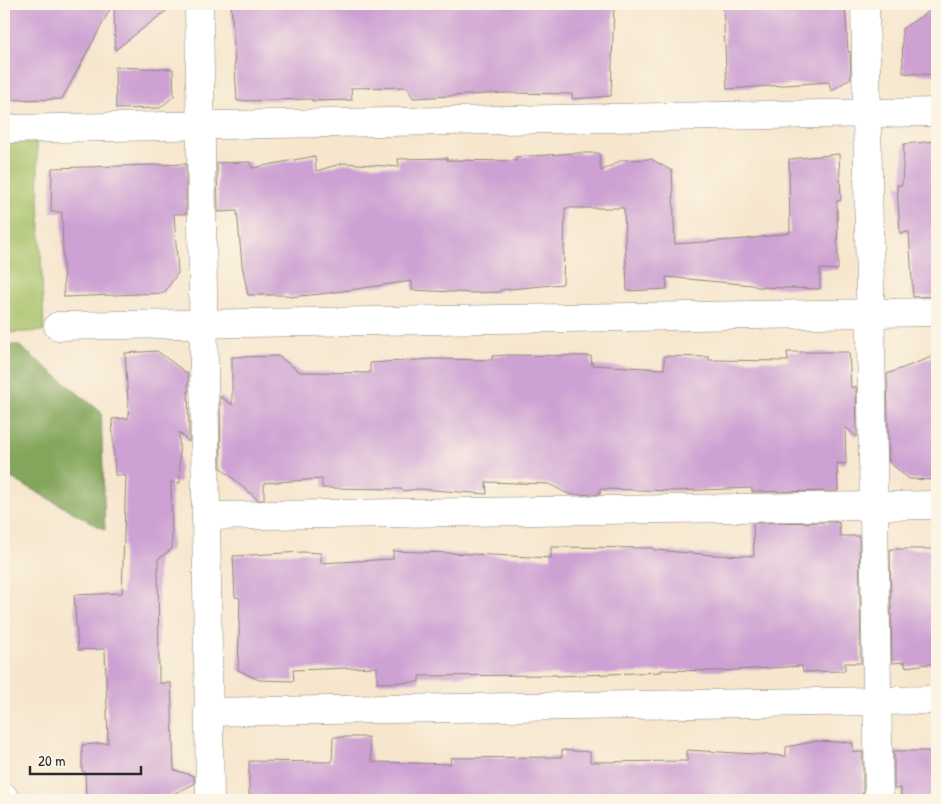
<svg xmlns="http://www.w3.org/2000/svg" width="941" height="804" font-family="'Patrick Hand',sans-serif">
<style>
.green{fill:#a4c066;stroke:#687648}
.forest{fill:#83a65b;stroke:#576843}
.building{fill:#cda1d3}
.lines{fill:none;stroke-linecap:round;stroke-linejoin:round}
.minor-casing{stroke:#90887c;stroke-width:29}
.minor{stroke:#fff;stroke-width:28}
</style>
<rect width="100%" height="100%" fill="#fcf5e5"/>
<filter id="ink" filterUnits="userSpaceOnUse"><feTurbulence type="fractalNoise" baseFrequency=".02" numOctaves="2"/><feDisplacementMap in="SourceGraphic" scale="10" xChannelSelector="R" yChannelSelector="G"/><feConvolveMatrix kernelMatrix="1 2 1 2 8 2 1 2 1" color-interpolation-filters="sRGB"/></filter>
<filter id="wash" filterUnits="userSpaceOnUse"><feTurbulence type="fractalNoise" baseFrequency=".0096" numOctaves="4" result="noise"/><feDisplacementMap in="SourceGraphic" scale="20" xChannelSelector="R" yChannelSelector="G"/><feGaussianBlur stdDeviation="1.12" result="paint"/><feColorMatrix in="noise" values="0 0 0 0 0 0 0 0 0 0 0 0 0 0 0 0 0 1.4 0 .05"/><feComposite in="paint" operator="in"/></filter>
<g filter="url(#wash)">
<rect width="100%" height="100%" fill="#f6e6cd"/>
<!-- green -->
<path class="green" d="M4,142H37L44,331L4,333Z"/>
<!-- forest -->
<path class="forest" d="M4,345H18L101,412L105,530L4,474Z"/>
<g id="blocks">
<!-- building -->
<g class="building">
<path d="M4,4H113L62,99L4,100Z"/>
<path d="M114,4H175L115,50Z"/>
<path d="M231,4H614L611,96L572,99V94L506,93L413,98L407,87L351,88L352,100L312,101V99L237,101Z"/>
<path d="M723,4H845L848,52L850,51L851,78L831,91L829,82L727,89Z"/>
<path d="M937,6V75L903,73L902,29Z"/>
<path d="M115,67L173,69L174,96L160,108L116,109Z"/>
<path d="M937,141V296L913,297L909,232L900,233L897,185H902L904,144Z"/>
<path d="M577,153H599L601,171L622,160L651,159L672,171L675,244L746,239L790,233L789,159L839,154L841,200L837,201L838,270L820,269V289L757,287L752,285L666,277L667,289L627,291L624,208H565L563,284L500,290V292L474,293L412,290V281L321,294L289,297V295H248L242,265L237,211L218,212L217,163L250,162L252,168L315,156L316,171L344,163L399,167L398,159L447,158V160L516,161V157Z"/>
<path d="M186,164V214H174L178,273L164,293L64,297L62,212H51L52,168Z"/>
<path d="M157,351L188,374L189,442L179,432L180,483L171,482L172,549L158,559L159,683H171L174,770L194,776V784L169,796H128V800H86L85,772L82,771V745L108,743L105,649L78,650L74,595L122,593L126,476L115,475L112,419L129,418L125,353Z"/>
<path d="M787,352H849L851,388L856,386L857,437L845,427L846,464L837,463L838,491L752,492V488L676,491L600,489V494L570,495L549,484L486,482L487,494L419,489L403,491L401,489L322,488V479L264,483V500H258L221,468L220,396L232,405V357L278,356L300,372L370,373V363L433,359L492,360V356L508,355L591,356L592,365L664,369V356L709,357V360L788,361Z"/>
<path d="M937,355V480L909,479L889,462L887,374Z"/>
<path d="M839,522L840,536H859L861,663H845V671L803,672L802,666L720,671L661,670V672L557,676V675L419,676V682L377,683V667L293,670L294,681L259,680L238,670L240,598L235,597L233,556L302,552L321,553V563L393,559V551L451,553L551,558V547L654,548V550L713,555L754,556L753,523Z"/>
<path d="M890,549H937V663L905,667V662L892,663Z"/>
<path d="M333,737H368L372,762L451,764L450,758L562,757V750L590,752V762L687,761V750L786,756V747L817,741L853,743V752H863V794L831,800H249V761L332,762Z"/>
<path d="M894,751H937V799L901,798V788L894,789Z"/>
</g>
</g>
</g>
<g filter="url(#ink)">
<use href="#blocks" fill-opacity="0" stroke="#90887c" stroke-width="1"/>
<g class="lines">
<!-- minor casing -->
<g class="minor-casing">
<g id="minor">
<path d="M199,4L210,800"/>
<path d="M865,4L879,800"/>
<path d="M4,129L937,112"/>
<path d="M58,326L937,312"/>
<path d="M206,516L937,505"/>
<path d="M208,712L937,700"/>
<path d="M4,797L6,800"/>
</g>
</g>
<!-- minor -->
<use href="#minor" class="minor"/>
</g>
</g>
<!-- margin -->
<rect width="941" height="804" fill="none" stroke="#fcf5e5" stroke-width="20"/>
<!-- scale -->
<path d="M30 766v8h111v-8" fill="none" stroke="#2b2b2b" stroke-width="2.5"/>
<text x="38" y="766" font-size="15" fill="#2b2b2b" stroke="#fcf5e5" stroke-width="4" paint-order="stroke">20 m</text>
</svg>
